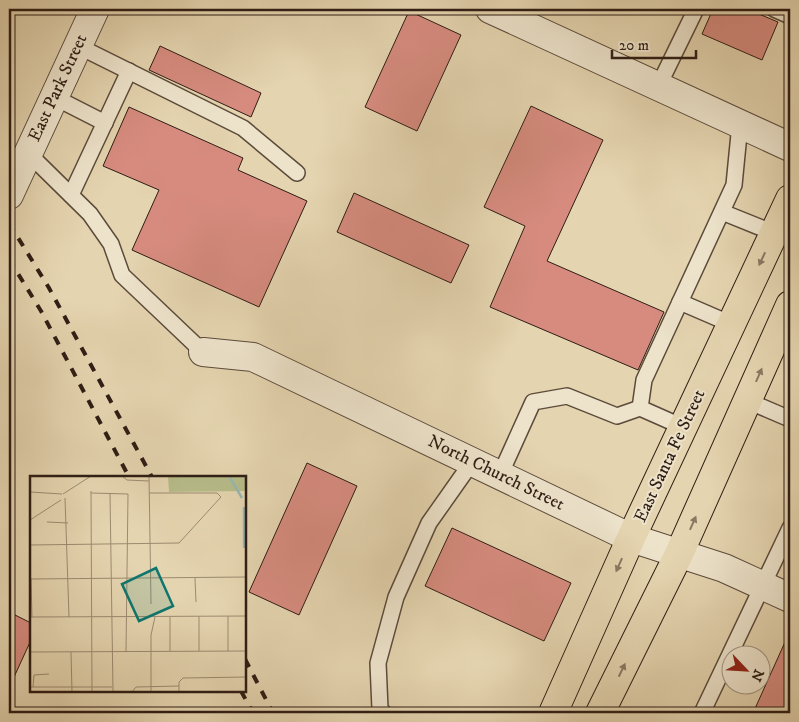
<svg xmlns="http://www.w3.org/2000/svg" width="799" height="722" font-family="'IM FELL DW Pica',serif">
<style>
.building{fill:#d68b7e;stroke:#2f1d14}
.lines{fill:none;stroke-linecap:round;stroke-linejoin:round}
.service-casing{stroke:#5c4b3b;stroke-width:18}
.minor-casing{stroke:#5c4b3b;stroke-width:30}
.tertiary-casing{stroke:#5c4b3b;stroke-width:30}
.primary-casing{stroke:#2f1d14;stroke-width:30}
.service{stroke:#ede3cb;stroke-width:15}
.minor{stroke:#ede3cb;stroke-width:28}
.tertiary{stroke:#ede3cb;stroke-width:28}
.primary{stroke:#e4d4af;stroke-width:28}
.rail{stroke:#2f1d14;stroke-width:4;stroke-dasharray:9 9;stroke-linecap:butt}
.oneway{fill:#8a7862}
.labels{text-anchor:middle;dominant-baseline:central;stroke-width:4;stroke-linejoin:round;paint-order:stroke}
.street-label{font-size:18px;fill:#2f1d14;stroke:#ede3cb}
.inset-river{fill:none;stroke:#97b7b2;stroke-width:2.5}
.inset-road{fill:none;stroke:#9c8b71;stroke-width:1}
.view{fill:#0f766e;fill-opacity:0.15;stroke:#0f766e;stroke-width:2.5}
.inset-edge{fill:none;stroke:#2f1d14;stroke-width:2.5}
</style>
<rect width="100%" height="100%" fill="#e4d4af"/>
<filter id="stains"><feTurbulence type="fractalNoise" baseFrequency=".004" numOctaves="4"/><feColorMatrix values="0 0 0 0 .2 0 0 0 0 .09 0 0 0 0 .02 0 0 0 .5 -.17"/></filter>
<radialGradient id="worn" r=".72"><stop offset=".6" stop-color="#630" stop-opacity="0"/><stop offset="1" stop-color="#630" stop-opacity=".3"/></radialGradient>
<!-- building -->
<g class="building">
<path d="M713,9H747L778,22L762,60L702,34Z"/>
<path d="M409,11L461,35L417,131L365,107Z"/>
<path d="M160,46L261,93L251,117L149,70Z"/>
<path d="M531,106L603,140L547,261L664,312L638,370L490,307L525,226L484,207Z"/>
<path d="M129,107L243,158L238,170L307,201L259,307L132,250L159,190L103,166Z"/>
<path d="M354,193L469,245L451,283L337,232Z"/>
<path d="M307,463L357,486L299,615L249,592Z"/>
<path d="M452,528L571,583L544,641L425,586Z"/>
<path d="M9,612L31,623V640L9,688Z"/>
<path d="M790,631V713H753Z"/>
</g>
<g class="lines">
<!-- service casing -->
<g class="service-casing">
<g id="service">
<path d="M774,9L790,16"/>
<path d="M78,46L243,128L297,173"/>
<path d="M658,87L696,9"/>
<path d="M54,97L105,123"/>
<path d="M28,153L90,214L111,244L122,275L203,352"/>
<path d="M71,195L129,71"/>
<path d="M722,212L774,233"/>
<path d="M680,302L734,185L740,124"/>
<path d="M748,401L790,419"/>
<path d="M640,408L644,380L680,302L731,324"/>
<path d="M500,475L533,402L567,396L617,416L640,408L683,427"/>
<path d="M384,713L380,709L378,663L396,597L429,523L472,462"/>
<path d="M702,713L790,528"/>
</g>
</g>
<!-- minor casing -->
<g class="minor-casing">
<g id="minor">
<path d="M490,9L790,147"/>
<path d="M9,195L95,9"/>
<path d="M203,352L253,357L631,538"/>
</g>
</g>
<!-- tertiary casing -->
<g class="tertiary-casing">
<path id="tertiary" d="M631,538L724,568L790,598"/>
</g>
<!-- primary casing -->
<g class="primary-casing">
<g id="primary">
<path d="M553,713L631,538L790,199"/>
<path d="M600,713L679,554L790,305"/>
</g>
</g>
<!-- service -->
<use href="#service" class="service"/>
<!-- minor -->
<use href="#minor" class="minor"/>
<!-- tertiary -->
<use href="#tertiary" class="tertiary"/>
<!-- primary -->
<use href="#primary" class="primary"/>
<!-- rail -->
<g class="rail">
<path d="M9,223L49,288L152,477"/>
<path d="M9,259L41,311L129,477"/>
<path d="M245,659L273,713"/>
<path d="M241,691L253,713"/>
</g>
</g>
<!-- one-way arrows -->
<defs><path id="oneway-solid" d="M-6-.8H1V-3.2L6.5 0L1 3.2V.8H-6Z" transform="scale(1.25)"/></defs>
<g class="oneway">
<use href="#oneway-solid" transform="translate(762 259) rotate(115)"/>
<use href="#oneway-solid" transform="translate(759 375) rotate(-66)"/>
<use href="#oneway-solid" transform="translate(693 523) rotate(-66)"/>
<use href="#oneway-solid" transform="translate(619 565) rotate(114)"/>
<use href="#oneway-solid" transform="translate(622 670) rotate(-64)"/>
</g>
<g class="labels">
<!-- street labels -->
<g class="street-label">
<text transform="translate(58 88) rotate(-65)">East Park Street</text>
<text transform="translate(670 456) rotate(-65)">East Santa Fe Street</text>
<text transform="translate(496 473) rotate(26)">North Church Street</text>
</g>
</g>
<!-- overview -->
<g transform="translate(30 476)">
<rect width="216" height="216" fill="#e4d4af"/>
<path d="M138,0H216V12L215,15L139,16Z" fill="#b6bc89"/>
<path class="inset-river" d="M199,0L212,22M214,31V72"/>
<path class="inset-road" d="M92,0L97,4L119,5M119,0L121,128M61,15L62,216M0,16L32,18M61,17L98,18L96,176M80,17L83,215M33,18L61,0M35,22L39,141M0,44L31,24M17,46L38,47M0,69L149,67L191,21L187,17H119M165,102L166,126M0,103L217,101M1,103L2,141M198,140V175M0,141L217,140M140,141V175M169,175V140M0,176L217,175M41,176L42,216M0,211H82M3,211L4,199L19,198M102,216L106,211L149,210M121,216V159L125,141M149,216V206L153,202L217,201"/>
<path class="view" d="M126,92L143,130L109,145L92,108Z"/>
<rect width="216" height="216" class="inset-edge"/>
</g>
<!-- margin -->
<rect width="799" height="722" fill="none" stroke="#e4d4af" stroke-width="30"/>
<rect x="10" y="10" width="779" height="702" fill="none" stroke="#2f1d14" stroke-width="2.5"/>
<rect x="15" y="15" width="769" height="692" fill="none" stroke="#2f1d14"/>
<!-- north arrow -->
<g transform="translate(746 670) rotate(115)"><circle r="24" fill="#ede3cb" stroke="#a19482"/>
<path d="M0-4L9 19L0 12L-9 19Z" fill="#8f2418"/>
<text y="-8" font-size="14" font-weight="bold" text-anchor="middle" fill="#2f1d14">N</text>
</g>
<!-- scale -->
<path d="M612 50v8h84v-8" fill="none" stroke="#2f1d14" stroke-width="2.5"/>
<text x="619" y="50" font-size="15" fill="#2f1d14" stroke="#ede3cb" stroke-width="4" paint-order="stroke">20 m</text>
<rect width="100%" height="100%" filter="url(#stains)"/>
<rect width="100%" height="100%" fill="url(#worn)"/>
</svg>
